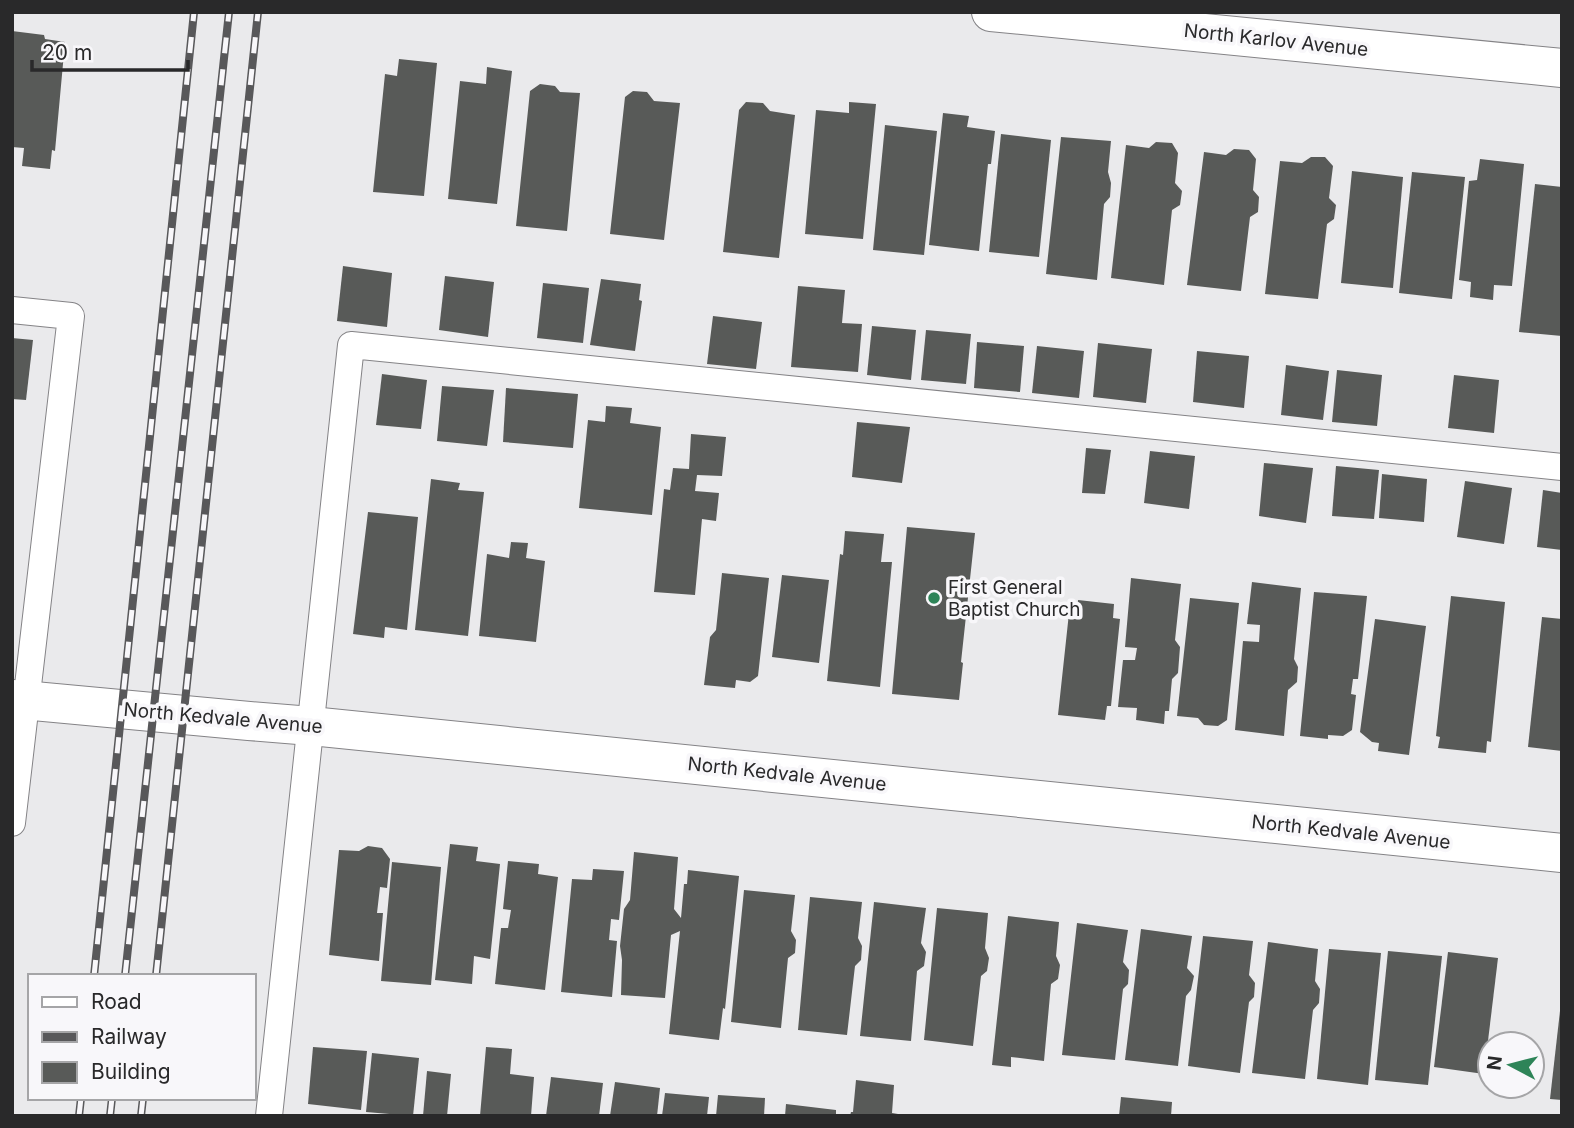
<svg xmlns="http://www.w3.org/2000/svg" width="1574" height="1128" font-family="Inter,sans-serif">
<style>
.building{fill:#585a58}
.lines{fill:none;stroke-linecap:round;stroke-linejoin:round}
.service-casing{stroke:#848386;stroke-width:28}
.minor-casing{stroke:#848386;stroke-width:40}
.service{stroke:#fff;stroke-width:26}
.minor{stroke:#fff;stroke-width:38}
.rail-casing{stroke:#58585a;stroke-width:8}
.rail{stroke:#f8f7fa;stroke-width:5;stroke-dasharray:16;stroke-linecap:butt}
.poi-dot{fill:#2e8458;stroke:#f8f7fa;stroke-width:2.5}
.labels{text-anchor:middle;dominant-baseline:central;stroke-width:7;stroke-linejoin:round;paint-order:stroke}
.street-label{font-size:19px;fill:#29292a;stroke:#f8f7fa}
.poi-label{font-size:19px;fill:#29292a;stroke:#f8f7fa;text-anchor:start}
</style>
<rect width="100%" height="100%" fill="#eaeaec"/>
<!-- building -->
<g class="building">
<path d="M12,31L44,35L45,39L65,42L55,151L52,150L50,169L22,166L24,148L12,147Z"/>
<path d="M399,59L437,63L424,196L373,192L385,74L397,76Z"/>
<path d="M487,67L512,71L497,204L448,199L460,81L486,84Z"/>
<path d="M540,84L555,86L560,92L580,93L567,231L516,226L530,91Z"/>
<path d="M633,91L647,92L654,101L680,103L664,240L610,234L625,97Z"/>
<path d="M746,102L763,103L770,111L795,115L779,258L723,252L739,110Z"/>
<path d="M849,102L876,104L863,239L805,234L816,110L849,113Z"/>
<path d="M943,113L969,116L967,127L995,131L991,164H988L979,251L929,245Z"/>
<path d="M885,125L937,131L924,255L873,250Z"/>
<path d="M1001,134L1051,140L1039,257L989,252Z"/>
<path d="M1061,137L1111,141L1108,172L1111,183L1110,197L1104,204L1097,280L1046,274Z"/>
<path d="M1156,142L1172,143L1178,153L1175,183L1182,191L1180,205L1172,210L1164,285L1111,278L1126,145L1149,148Z"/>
<path d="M1234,149L1249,150L1256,159L1253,190L1259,197L1258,212L1250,217L1241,291L1187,285L1204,152L1226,155Z"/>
<path d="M1311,157H1325L1333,166L1329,198L1336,205L1334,219L1327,224L1318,299L1265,294L1280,161L1302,163Z"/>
<path d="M1480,159L1524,164L1512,286L1494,285L1493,300L1470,297L1471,282L1459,280L1469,181L1477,180Z"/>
<path d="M1352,171L1403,177L1393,288L1341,283Z"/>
<path d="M1412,172L1465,177L1452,299L1399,293Z"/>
<path d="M1535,184L1562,187V336L1519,332Z"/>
<path d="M343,266L392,273L387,327L337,321Z"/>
<path d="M445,276L494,282L488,337L439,330Z"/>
<path d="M601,279L641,284L639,300L642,301L635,351L590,345Z"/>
<path d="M543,283L589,288L583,343L537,338Z"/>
<path d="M798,286L845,290L842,323L862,324L858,372L791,367Z"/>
<path d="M713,316L762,322L756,369L707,364Z"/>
<path d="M872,326L916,330L911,380L867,375Z"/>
<path d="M926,330L971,334L966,384L921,380Z"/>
<path d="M12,338L33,340L26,400L12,399Z"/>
<path d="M977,342L1024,346L1020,392L974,388Z"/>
<path d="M1098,343L1152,349L1146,403L1093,397Z"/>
<path d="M1037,346L1084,351L1079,398L1032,393Z"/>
<path d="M1197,351L1249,356L1244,408L1193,402Z"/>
<path d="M1286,365L1329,371L1323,420L1281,415Z"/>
<path d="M1337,370L1382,375L1377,426L1332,422Z"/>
<path d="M382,374L427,380L421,429L376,425Z"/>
<path d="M1454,375L1499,380L1494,433L1448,428Z"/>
<path d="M442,386L494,390L487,446L437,441Z"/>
<path d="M506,388L578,394L573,448L503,442Z"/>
<path d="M606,406L632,408L630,423L661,427L652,515L579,508L588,420L605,422Z"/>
<path d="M857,422L910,427L902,483L852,477Z"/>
<path d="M691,434L726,437L722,476L697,475L695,491L719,493L716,521L702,519L695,595L654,592L664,489L670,490L673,468L689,469Z"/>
<path d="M1086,448L1111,450L1105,494L1082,493Z"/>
<path d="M1150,451L1195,456L1189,509L1144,503Z"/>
<path d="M1264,463L1313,468L1306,523L1259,516Z"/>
<path d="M1336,466L1379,470L1374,519L1332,516Z"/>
<path d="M1382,474L1427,479L1424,522L1379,518Z"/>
<path d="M431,479L460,483L458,490L484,492L468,636L415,630Z"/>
<path d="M1465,481L1512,488L1504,544L1457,537Z"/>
<path d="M1543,490L1562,493V550L1537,547Z"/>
<path d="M368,512L418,517L407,630L385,627L384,638L353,634Z"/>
<path d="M907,527L975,533L961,662L963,663L959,700L892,694Z"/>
<path d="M845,531L884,534L881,562H892L880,687L827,681L840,554L843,555Z"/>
<path d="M511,542L528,543L526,558L545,561L536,642L479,636L487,554L509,558Z"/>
<path d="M722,573L769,578L758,676L750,682L736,680L735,688L704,685L710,637L716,630Z"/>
<path d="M782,575L829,580L819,663L772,657Z"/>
<path d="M1131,578L1181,584L1175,640L1180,647L1178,673L1172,679L1169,711H1165L1164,724L1136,720L1137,708L1118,707L1123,660H1135L1137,648L1125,647Z"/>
<path d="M1252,582L1301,588L1294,659L1298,667L1297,682L1288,690L1284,736L1235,730L1243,641L1259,642L1260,625L1247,624Z"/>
<path d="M1314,592L1367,596L1358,679H1353L1351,694L1356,695L1352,730L1343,736L1328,735V739L1300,736Z"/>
<path d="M1451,596L1505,602L1491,742L1487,741L1486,753L1438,748L1440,737L1436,736Z"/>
<path d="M1190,598L1239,603L1227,720L1218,726L1204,725L1198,718L1177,716Z"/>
<path d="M1078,600L1114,604L1113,618L1120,619L1111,706H1107L1105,720L1058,715L1069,613L1077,614Z"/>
<path d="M1542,617L1562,619V751L1528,747Z"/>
<path d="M1375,619L1426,626L1409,755L1378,751L1379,743L1372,742L1360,732Z"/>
<path d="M450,844L478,847L476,861L500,864L490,959L474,956L472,984L435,980Z"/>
<path d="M368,846L382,848L390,859L387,888L380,887L377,913H383L379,961L329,955L339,850L359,851Z"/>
<path d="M634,852L678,857L674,909L681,918L684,884H687L688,870L739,876L725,1009L723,1008L719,1040L669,1034L680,931L671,935L665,998L621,995L622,960L620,946L624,909L630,900Z"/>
<path d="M508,861L539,864L538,874L558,877L545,990L495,984L501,928H508L511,910L503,909Z"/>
<path d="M392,862L441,867L431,985L381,981Z"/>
<path d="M593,869L624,871L619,920L611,919L609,940L617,941L612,997L561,992L572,879L592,880Z"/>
<path d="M744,890L795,895L791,931L796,940L795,953L788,958L781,1028L731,1022Z"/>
<path d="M810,897L862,902L858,938L862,946L861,960L855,966L847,1035L798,1030Z"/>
<path d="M874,902L926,908L921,943L926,952L924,966L917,971L911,1041L860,1036Z"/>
<path d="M937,908L988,913L985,948L989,958L987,971L981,976L973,1046L924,1040Z"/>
<path d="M1008,916L1059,922L1056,956L1060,965L1058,979L1051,984L1044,1061L1011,1057V1067L992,1065Z"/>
<path d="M1077,923L1128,930L1123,962L1129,970L1128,984L1123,989L1115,1060L1062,1055Z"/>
<path d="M1141,929L1192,936L1187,968L1194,976L1191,990L1186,996L1178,1066L1125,1060Z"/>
<path d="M1203,936L1253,941L1249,975L1255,983L1254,997L1249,1002L1240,1073L1188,1066Z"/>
<path d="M1268,942L1318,949L1315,981L1320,989L1319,1003L1313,1010L1305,1079L1252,1073Z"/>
<path d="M1329,949L1381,953L1368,1085L1317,1079Z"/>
<path d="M1388,951L1442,956L1428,1085L1375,1080Z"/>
<path d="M1448,952L1498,958L1484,1074L1434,1067Z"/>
<path d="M1560,1011H1562V1100L1550,1099Z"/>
<path d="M313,1047L367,1051L361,1110L308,1104Z"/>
<path d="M486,1047L512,1049L510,1074L534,1077L531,1116H480Z"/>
<path d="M372,1053L419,1058L413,1116L366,1112Z"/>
<path d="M427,1071L451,1074L447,1116H423Z"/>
<path d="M551,1077L603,1083L599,1116H546Z"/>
<path d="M856,1080L894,1085L892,1113L898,1114L897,1116H850L851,1112H853Z"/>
<path d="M615,1082L660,1088L657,1116H610Z"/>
<path d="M665,1093L709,1097L707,1116H662Z"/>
<path d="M718,1095L765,1098L764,1116H716Z"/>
<path d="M1121,1097L1172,1102L1171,1116H1119Z"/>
<path d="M786,1104L836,1110V1116H785Z"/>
</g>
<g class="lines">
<!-- service casing -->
<g class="service-casing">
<g id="service">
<path d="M12,310L71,316L12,823"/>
<path d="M269,1116L351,345L1562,467"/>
</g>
</g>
<!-- minor casing -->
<g class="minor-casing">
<g id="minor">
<path d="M991,12L1562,68"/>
<path d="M12,699L249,721L311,726L1562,853"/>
</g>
</g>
<!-- service -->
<use href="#service" class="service"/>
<!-- minor -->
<use href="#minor" class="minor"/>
<!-- rail casing -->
<g class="rail-casing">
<g id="rail">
<path d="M94,976L194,12"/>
<path d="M125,976L229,12"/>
<path d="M156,976L258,12"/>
<path d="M79,1116L81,1098"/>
<path d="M110,1116L112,1098"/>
<path d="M141,1116L143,1098"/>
</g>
</g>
<!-- rail -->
<use href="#rail" class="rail"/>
</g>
<!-- markers -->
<circle class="poi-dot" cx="934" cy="598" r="7"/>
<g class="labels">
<!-- street labels -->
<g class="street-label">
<text transform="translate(1276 40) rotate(6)">North Karlov Avenue</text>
<text transform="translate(223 718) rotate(5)">North Kedvale Avenue</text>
<text transform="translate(787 774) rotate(6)">North Kedvale Avenue</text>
<text transform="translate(1351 832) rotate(6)">North Kedvale Avenue</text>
</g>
<!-- poi labels -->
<g class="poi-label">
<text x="948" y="587">First General<tspan x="948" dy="22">Baptist Church</tspan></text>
</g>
</g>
<!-- border -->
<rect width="1574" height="1128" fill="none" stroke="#29292a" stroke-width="28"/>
<!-- legend -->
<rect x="28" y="974" width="228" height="126" fill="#f8f7fa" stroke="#a5a5a7" stroke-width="2"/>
<rect x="42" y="997" width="35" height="10" fill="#ffffff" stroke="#a5a5a7" stroke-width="2"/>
<text x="91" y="1009" font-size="21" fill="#29292a">Road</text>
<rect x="42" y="1032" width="35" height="10" fill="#58585a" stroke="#a5a5a7" stroke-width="2"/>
<text x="91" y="1044" font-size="21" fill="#29292a">Railway</text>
<rect x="42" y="1062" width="35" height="21" fill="#585a58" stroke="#a5a5a7" stroke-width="2"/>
<text x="91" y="1079" font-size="21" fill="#29292a">Building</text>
<!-- north arrow -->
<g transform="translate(1511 1065) rotate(277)"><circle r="33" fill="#f8f7fa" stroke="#a5a5a7" stroke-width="2"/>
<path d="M0-5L12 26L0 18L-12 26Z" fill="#2e8458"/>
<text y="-10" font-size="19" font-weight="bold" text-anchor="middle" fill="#29292a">N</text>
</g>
<!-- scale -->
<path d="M32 60v10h156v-10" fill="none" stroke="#29292a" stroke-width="3.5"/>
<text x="42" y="60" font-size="21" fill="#29292a" stroke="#f8f7fa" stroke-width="5" paint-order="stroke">20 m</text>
</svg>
